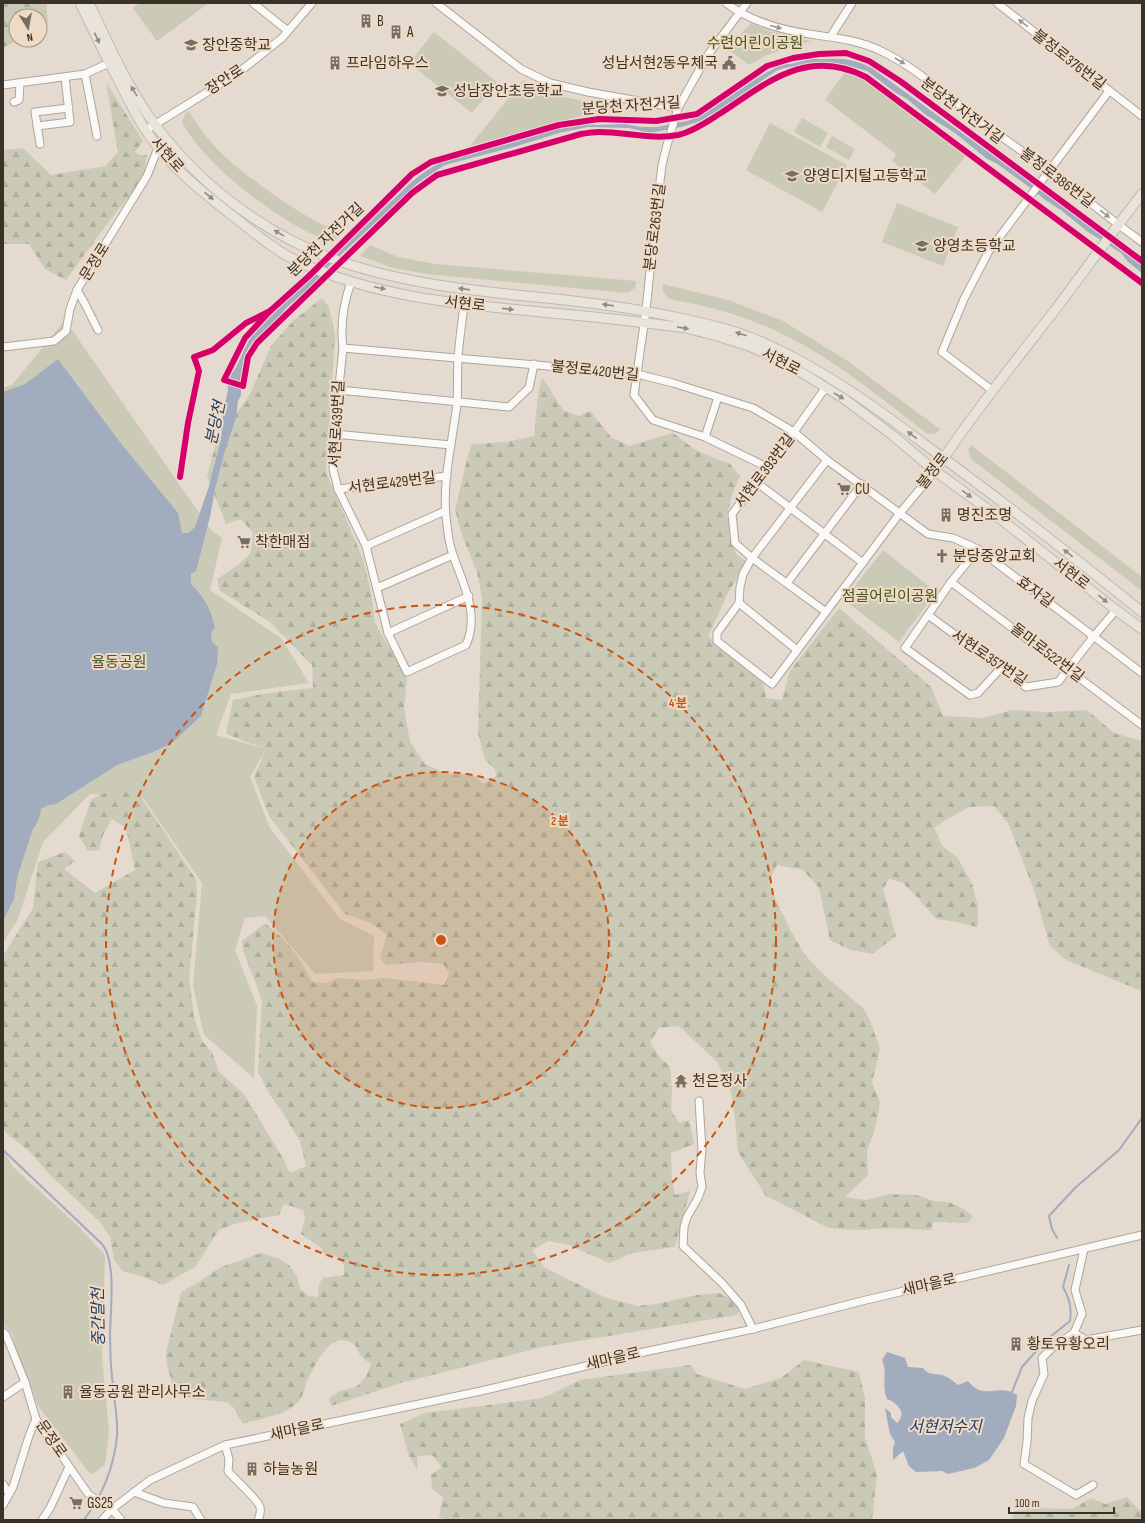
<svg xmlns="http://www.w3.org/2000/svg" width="1145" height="1523" font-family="'Sofia Sans Condensed','Noto Sans KR',sans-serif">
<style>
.green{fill:#cacab6}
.forest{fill:url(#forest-firs)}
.water{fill:#a1acbe}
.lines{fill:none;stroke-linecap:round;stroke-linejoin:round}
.stream{stroke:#a1acbe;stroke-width:2}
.minor-casing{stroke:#ada59c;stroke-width:9}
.major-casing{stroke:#bfb9b3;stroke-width:11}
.minor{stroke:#fbf9f8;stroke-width:7}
.major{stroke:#e9e4da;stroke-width:9}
.cycleway-casing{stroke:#efdbc5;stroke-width:8}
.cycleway{stroke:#d6006c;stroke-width:6}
.oneway{fill:#9a9690}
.oneway2{fill:#928b82}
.ring{fill:none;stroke:#ce5310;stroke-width:2;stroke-dasharray:7 5}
.labels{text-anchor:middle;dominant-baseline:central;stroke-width:4;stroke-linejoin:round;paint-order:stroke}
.poi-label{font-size:15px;fill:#3a3229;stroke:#efdbc5;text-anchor:start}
.park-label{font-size:15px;fill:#475620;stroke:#efdbc5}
.street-label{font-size:15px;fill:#3a3229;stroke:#efdbc5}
.water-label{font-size:16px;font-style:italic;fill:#203f68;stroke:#efdbc5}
.centre{fill:#ce5310;stroke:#efdbc5;stroke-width:2}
.ring-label{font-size:12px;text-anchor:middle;font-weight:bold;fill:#ce5310;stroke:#efdbc5;stroke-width:4;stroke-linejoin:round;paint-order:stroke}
</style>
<defs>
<pattern id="forest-firs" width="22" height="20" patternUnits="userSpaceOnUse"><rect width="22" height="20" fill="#cacab6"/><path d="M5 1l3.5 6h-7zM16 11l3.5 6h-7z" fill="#aeae9c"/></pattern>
</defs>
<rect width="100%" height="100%" fill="#e5dacf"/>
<!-- green -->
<g class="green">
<path d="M140,3H209L157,41L133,8Z"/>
<path d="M751,23L772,32L811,41L767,55L749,65L728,49Z"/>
<path d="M434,32L497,82L472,113L409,63Z"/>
<path d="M847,69L868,80L969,152L935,194L892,161L896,154L825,100Z"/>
<path d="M523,80C553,98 585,102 619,106L470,146Z"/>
<path d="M189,111C195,121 202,132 210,141C225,159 244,173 263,187C288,205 313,222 342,233L332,243C286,227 204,166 182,122L185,114Z"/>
<path d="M802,118L828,133L820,147L794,132Z"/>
<path d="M770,123L847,165L822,212L746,170Z"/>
<path d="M832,136L855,149L849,160L826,147Z"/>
<path d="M897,203L958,227L943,266L882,242Z"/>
<path d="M370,245L398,257L435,264L636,281L635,288L627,293L427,274L393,268L360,256Z"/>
<path d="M663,284L728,300L783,321L846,360L940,429L937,433L928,434C879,397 831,356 774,330C741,315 705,305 669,299L663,291Z"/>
<path d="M65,320L211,530L222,538L210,590L282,639L309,683L231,694L216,735L266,749L250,777L270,828L340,919L374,936L373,971L315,974L265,916L245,918L235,950L257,1006L254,1078L204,1035L193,986L202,883L143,798L90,794L43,842L18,919L3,943V388L12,385Z"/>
<path d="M971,445L1142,577V591L971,459L968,450Z"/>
<path d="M883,550L936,592L899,642L844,600Z"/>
<path d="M3,1150L13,1167L75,1223L105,1255L102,1357L109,1431L105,1465L91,1475L38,1406L29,1382L20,1365L12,1333L3,1324Z"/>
</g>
<!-- forest -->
<g class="forest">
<path d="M3,3H46L48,22L40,27V16H16L17,40L3,48Z"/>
<path d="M106,82L143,141L135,152L139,155H147L144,177L104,228L66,280L45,269L29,244H3V150L23,148L51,175L106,166L118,152Z"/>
<path d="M322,298L329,307L335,335L326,472L363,559L371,593L375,623L387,644L401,664L407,677L404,708L410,742L425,764L447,774L472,775L484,784L496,776L495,769L485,760L478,733L482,598L477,572L462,535L455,510L468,455L472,444L506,442L534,436L538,395L542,377L563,410L579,416L590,411L611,437L629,446L673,433L697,451L730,464L740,476L733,492L727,514L730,537L736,554L747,562L729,591L708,636L763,682L766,698L782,700L790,671L839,608L931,687L943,716L983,718L1012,710L1048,712L1087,710L1114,733L1142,741V990H1139L1066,960L1050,946L1033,887L1008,823L994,806L969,807L934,827L942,846L958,858L972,884L978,907V927L951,921L936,919L917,897L903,883L889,879L883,889L896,936L872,954L851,950L830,940L819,888L803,870L777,865L769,881L777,903L792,933L805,955L823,974L864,1009L871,1023L880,1049L872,1083L880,1102L876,1125L867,1151L868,1175L845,1197L867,1200L890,1194L916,1195L934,1201L949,1202L962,1208L973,1216L968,1223L934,1222L931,1230L889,1228L858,1230L829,1228L766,1196L738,1152L735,1120L731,1092L717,1062L679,1026L659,1028L650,1042L660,1058L670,1066L672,1088L671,1110L679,1123L689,1120L694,1144L671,1153L672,1181L675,1195L690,1191L675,1247L632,1253L609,1263L569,1245L549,1241L532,1250L545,1268L607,1298L638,1306L656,1304L697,1295L719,1293L734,1301L740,1310L737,1315L542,1347L401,1383L331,1406L329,1398L340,1391L356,1387L366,1377L371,1364C368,1362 364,1359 361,1356C356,1350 357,1343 348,1341C328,1334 314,1368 307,1381C304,1388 304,1397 297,1403C286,1415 258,1419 243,1424L234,1408L227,1402L193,1399L180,1394L173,1386L167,1365L166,1353L181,1292L199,1282L219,1268L261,1253L280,1259L289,1265L297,1276L300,1289L309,1296L318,1297L319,1284L323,1278L344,1275V1265L335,1256L326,1255L320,1247L301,1234L305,1217L303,1210L284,1204L279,1215L237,1223L219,1230L195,1267L163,1285L141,1276L122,1271L114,1259L110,1237L100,1222L49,1174L30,1152L5,1132L3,1128V956L33,908L38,862L65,852L75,861L64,869L95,893L135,870L126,828L112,819L103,835L99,850L88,851L79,836L91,799L119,787L136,790L196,879L197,895L189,978L194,1017L202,1041L212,1052L219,1072L244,1094L284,1160L290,1173L306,1166L300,1141L284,1115L270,1095L258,1071L262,1000L243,950L242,941L265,923C287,940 300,957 312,982L326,983L339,978L363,980L385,978L444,985L449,973L443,964L421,962L386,965L380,958L387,935L371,923L345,914L269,816L254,777L266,749L226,734L233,700L268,693L313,688L312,665L270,622L220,591L217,579L238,565L251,553L253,533L241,519L226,524L207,476L216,443L250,394L271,346L293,321Z"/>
<path d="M804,1360L859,1372L865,1399V1437L877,1475L872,1520H469L462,1517L460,1520H445L439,1517L443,1497L432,1489L431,1475L442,1467L432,1455L417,1456L418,1471L409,1456L400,1424L425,1413L543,1398L580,1380L691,1365L697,1374L745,1389L781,1378Z"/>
<path d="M1127,1497L1142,1513V1520H1018L1012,1518L1014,1511L1044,1508L1072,1509L1091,1498L1105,1504Z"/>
</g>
<!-- water -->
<g class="water">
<path d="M810,59C835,59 849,56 872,68L1031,183L1142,265V273L1128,262L1121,253L1088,232L1062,211L1044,199L1004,167L987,159L955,133L926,115L907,99L896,93L867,71L846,65L815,63L784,68L776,71L710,116L698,122L681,127L650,133L629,128L588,127L559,133L514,147L445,165L419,182L314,280L313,283L308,289L286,308L280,316L263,329L249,347L245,355L242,368L241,395L238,401L236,418L226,447L215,489L210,517L196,571L191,574V584C205,598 210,608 215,627L211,633L212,642L218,647L217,664L201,716L172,743L153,752L117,765L56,804L48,805L41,809L39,819L32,831L17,878L14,899L3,921V392L25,384L58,359L119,441L178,513L182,533H188L195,527L209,486L221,440L223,413L228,390L227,378C240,368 242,348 253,335C281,304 313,277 342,249C361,231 378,213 397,196C412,181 427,167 448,160L557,129L586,124L597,125L624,124L642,127H657L687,121L701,116L759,77L782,64H791Z"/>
<path d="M887,1352L905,1358L908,1367L923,1368C929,1377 938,1372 947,1377C951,1379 954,1382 958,1385L968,1381C984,1402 998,1382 1017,1395L1016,1406L1004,1438L989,1460L982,1464L974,1468L948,1474L942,1471L916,1472L909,1466L903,1451L893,1460V1448L895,1442L890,1434L885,1408L891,1413V1417L897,1423C908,1413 897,1403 887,1399C881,1385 888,1374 882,1360Z"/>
</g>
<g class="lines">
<!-- stream -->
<g class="stream">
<path d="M999,164L1031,187"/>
<path d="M312,283L320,275"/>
<path d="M257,336L273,321"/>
<path d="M3,1150L102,1244C117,1261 110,1313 110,1336C110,1353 111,1371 113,1388C115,1404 118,1420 117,1436C114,1466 102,1496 84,1520"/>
<path d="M1057,1238L1052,1229L1049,1216L1075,1188L1119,1150L1142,1118"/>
<path d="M1012,1392L1022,1367L1045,1341L1070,1321C1072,1307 1069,1298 1063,1287L1069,1265"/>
</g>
<!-- minor casing -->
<g class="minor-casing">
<g id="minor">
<path d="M253,3L288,31"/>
<path d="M436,3L521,69L550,83L588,92L678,108"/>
<path d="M726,3C752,23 785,31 816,35C838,38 861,41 881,51C915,67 940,91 970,113C995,133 1022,151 1048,170C1080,194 1110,219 1142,242"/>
<path d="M747,3L707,56L678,108L667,145L662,165L655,222L646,310L634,395L653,420L705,437L767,467"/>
<path d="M997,3L1142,116"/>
<path d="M831,36L852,3"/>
<path d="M85,74L97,136"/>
<path d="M3,85L85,74L109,63"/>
<path d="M14,102L19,100L20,83"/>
<path d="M37,126L70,122L65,77"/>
<path d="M146,130L235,75L257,58L282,38L312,3"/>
<path d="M40,144L35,112L69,108"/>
<path d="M351,282C344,302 340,326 343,348L334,434L333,469L338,489L366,546L388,633L407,672L466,645C480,614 463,584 453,555C450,546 448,535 447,525C441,486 452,444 457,404C458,389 457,374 458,359C459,341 462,323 464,305"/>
<path d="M77,290L85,304L98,330"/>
<path d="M3,347L54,341L66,331L70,309L77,290L147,176L158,148L167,139"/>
<path d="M343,348L637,374L673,383L753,408L794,432L827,460L928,534L953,538L978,549L1142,673"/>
<path d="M826,387L794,432L732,514L735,543L752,558L826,612"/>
<path d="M339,390L509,407L529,388L534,364"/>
<path d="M993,391L942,352L964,299L989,251L1109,91"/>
<path d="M334,434L451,445"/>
<path d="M705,437L718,397"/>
<path d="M827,460L752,558L743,574L740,587L739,603L717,633V641L772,684L900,513L935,471"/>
<path d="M756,482L863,563"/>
<path d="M338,489L447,476"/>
<path d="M366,546L445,511"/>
<path d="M978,549L951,582L905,648L970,695L978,693L1000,669"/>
<path d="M951,582L1142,725"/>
<path d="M787,583L862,484"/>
<path d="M377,588L453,555"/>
<path d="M739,603L797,650"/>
<path d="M928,615L1026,687L1058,682L1094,636L1116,610"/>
<path d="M388,633L469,596"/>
<path d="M699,1101L702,1149L700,1173L702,1187L698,1198L687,1217L684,1227L683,1246L722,1283L741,1305L753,1329"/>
<path d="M1084,1249L1075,1290L1082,1314L1074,1333L1053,1347L1042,1358L1044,1374L1032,1401L1028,1418L1027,1442L1024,1464L1076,1495L1093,1485"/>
<path d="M3,1332L6,1335L25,1382L36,1419L89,1495L112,1509L121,1520"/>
<path d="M1074,1333L1086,1340L1142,1330"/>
<path d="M3,1397L25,1382"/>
<path d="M225,1445L229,1459L228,1471C235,1480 258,1499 260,1507C261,1512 260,1516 258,1520"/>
<path d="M3,1484L9,1494"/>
<path d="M134,1492L164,1503L193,1507L201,1520"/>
<path d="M3,1505L13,1487L29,1436L36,1419"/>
<path d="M42,1520L50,1508L69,1467"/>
<path d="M102,1520L112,1509L150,1480L225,1445L481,1391L644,1352L753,1329L866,1300L1142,1235"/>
</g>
</g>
<!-- major casing -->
<g class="major-casing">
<g id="major">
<path d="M80,3C93,30 106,57 120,83C131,105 142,128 158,147C177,172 204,193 229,213C250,229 271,248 295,260C374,298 467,305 552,313C597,317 641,322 686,328L717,336L749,346L783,361L843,398L891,434L935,471L993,513L1116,610L1142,629"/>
<path d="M89,3C109,45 128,89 156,126C204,190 274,241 351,265C408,283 467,290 526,296C579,301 632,307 684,319C707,324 730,329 752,338C819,365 878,409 935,452C1006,504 1074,557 1142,612"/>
<path d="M935,471C972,415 1014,363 1055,310C1084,272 1112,232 1142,194"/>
</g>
</g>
<!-- minor -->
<use href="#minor" class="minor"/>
<!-- major -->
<use href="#major" class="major"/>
<!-- cycleway casing -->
<g class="cycleway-casing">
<g id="cycleway">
<path d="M270,311L308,277L412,174L431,162L559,125L599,119L656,121L697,114L767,66L793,58L819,54L846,53L869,61L900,81L1142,261"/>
<path d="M180,477L188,423L199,371L194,357L213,350L246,323L270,311L245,338L224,380L243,386L248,357L257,343L412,193L437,175L581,134C587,133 593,132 599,132C625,132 652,140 678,135C694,131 708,121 721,113C768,82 808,47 866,77L1142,283"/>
</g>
</g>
<!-- cycleway -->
<use href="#cycleway" class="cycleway"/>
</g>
<!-- one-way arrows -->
<defs><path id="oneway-solid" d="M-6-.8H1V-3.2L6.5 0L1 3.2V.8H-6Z"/></defs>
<g class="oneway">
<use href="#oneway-solid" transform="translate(1023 23) rotate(-142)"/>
<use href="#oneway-solid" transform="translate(776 27) rotate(15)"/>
<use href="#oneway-solid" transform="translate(900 61) rotate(30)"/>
<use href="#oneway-solid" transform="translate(1105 214) rotate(38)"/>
</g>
<g class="oneway2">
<use href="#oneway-solid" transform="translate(97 38) rotate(65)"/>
<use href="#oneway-solid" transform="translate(134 91) rotate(-121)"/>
<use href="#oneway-solid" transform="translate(209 196) rotate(39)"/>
<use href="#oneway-solid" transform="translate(279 233) rotate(-149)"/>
<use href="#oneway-solid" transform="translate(380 288) rotate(12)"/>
<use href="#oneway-solid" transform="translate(464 289) rotate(-172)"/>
<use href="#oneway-solid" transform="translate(608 305) rotate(-172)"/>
<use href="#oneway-solid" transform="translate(508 309) rotate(6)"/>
<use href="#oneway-solid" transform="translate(683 328) rotate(9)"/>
<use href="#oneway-solid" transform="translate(741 334) rotate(-163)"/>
<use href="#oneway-solid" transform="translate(839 396) rotate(31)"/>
<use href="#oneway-solid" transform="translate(912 435) rotate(-143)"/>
<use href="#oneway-solid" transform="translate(967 494) rotate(36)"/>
<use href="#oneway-solid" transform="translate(1068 553) rotate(-141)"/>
<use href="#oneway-solid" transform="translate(1103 599) rotate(39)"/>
</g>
<!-- distance rings -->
<circle cx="441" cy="940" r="168" fill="#ce5310" fill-opacity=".12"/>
<g class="ring">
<circle cx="441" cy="940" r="168"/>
<circle cx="441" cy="940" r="335"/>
</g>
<!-- icons -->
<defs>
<g id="building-bare" transform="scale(1.08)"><path d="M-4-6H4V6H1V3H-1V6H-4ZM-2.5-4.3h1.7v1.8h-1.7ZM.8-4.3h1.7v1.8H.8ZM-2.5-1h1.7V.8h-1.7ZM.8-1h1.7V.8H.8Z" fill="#766d63" stroke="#efdbc5" stroke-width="2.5" paint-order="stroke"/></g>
<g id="school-bare" transform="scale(1.08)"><path d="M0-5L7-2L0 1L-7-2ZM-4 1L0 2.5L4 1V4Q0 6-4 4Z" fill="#766d63" stroke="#efdbc5" stroke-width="2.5" paint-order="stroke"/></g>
<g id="civic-bare" transform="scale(1.08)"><path d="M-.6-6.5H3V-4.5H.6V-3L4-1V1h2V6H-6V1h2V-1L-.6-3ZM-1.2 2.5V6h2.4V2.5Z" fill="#766d63" stroke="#efdbc5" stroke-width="2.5" paint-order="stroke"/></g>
<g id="supermarket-bare" transform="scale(1.08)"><path d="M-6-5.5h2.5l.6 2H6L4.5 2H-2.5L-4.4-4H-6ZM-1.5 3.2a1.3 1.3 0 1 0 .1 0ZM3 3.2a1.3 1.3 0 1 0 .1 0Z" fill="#766d63" stroke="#efdbc5" stroke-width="2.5" paint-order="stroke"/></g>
<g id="church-bare" transform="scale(1.08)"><path d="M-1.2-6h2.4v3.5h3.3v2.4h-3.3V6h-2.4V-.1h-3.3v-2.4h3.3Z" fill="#766d63" stroke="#efdbc5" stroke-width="2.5" paint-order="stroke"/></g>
<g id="temple-bare" transform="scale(1.08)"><path d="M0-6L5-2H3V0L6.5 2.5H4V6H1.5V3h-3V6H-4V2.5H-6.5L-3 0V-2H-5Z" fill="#766d63" stroke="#efdbc5" stroke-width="2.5" paint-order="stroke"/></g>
</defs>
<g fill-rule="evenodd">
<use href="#building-bare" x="366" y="21"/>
<use href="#building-bare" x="396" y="32"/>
<use href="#school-bare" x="191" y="45"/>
<use href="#building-bare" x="335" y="63"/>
<use href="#civic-bare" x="729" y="63"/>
<use href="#school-bare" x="442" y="91"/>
<use href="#school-bare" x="792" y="176"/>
<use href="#school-bare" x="922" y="246"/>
<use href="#supermarket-bare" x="844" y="489"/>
<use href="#building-bare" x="946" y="515"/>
<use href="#supermarket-bare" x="244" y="542"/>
<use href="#church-bare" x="942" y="556"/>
<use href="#temple-bare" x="681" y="1081"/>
<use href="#building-bare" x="1016" y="1344"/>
<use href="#building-bare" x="68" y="1392"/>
<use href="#building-bare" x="252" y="1469"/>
<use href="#supermarket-bare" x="76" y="1503"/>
</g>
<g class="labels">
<!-- poi labels -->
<g class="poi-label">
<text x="377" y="21">B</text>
<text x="407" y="32">A</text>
<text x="202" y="45">장안중학교</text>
<text x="346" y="63">프라임하우스</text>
<text x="718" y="63" text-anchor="end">성남서현2동우체국</text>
<text x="453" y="91">성남장안초등학교</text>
<text x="803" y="176">양영디지털고등학교</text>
<text x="933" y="246">양영초등학교</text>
<text x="855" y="489">CU</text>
<text x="957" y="515">명진조명</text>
<text x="255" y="542">착한매점</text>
<text x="953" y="556">분당중앙교회</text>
<text x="692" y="1081">천은정사</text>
<text x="1027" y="1344">황토유황오리</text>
<text x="79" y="1392">율동공원 관리사무소</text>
<text x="263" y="1469">하늘농원</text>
<text x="87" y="1503">GS25</text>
</g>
<!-- park labels -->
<g class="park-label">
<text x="755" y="43">수련어린이공원</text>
<text x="890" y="596">점골어린이공원</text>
<text x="119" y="662">율동공원</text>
</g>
<!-- street labels -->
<g class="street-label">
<text transform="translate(1069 60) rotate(38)">불정로376번길</text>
<text transform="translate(225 80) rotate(-33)">장안로</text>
<text transform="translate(631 106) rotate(-4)">분당천 자전거길</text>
<text transform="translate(962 111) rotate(37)">분당천 자전거길</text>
<text transform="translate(167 155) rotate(48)">서현로</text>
<text transform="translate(1057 178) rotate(37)">불정로386번길</text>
<text transform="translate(655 227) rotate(-83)">분당로263번길</text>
<text transform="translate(326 240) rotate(-44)">분당천 자전거길</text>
<text transform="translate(95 262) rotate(-58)">문정로</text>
<text transform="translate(465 304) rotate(7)">서현로</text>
<text transform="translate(781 362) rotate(27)">서현로</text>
<text transform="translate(595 371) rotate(6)">불정로420번길</text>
<text transform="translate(337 424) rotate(-87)">서현로439번길</text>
<text transform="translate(765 471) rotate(-53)">서현로393번길</text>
<text transform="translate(933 471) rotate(-53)">불정로</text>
<text transform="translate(392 483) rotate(-7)">서현로429번길</text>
<text transform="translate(1071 574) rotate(38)">서현로</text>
<text transform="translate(1035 592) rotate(37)">효자길</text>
<text transform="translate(1047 653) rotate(37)">돌마로522번길</text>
<text transform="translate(989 658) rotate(34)">서현로357번길</text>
<text transform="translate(929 1285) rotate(-13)">새마을로</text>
<text transform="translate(613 1359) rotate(-13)">새마을로</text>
<text transform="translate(297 1430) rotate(-12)">새마을로</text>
<text transform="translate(51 1439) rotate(55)">문정로</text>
</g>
<!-- water labels -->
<g class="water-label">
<text transform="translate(216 423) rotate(-78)">분당천</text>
<text transform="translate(99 1317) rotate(-91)">중간말천</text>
<text x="945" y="1427">서현저수지</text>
</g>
</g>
<circle cx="441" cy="940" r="6" class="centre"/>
<g class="ring-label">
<text x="678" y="707">4 분</text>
<text x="560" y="825">2 분</text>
</g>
<!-- border -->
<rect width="1145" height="1523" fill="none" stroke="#3a3229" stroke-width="8"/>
<!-- north arrow -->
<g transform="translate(28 28) rotate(169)"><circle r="19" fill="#efdbc5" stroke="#a79787"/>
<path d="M0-3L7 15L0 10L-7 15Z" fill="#766d63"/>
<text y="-6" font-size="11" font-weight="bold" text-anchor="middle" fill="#3a3229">N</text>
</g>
<!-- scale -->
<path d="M1009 1507v6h105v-6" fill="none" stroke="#3a3229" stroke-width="2"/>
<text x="1015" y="1507" font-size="12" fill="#3a3229" stroke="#efdbc5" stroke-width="3" paint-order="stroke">100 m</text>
</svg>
